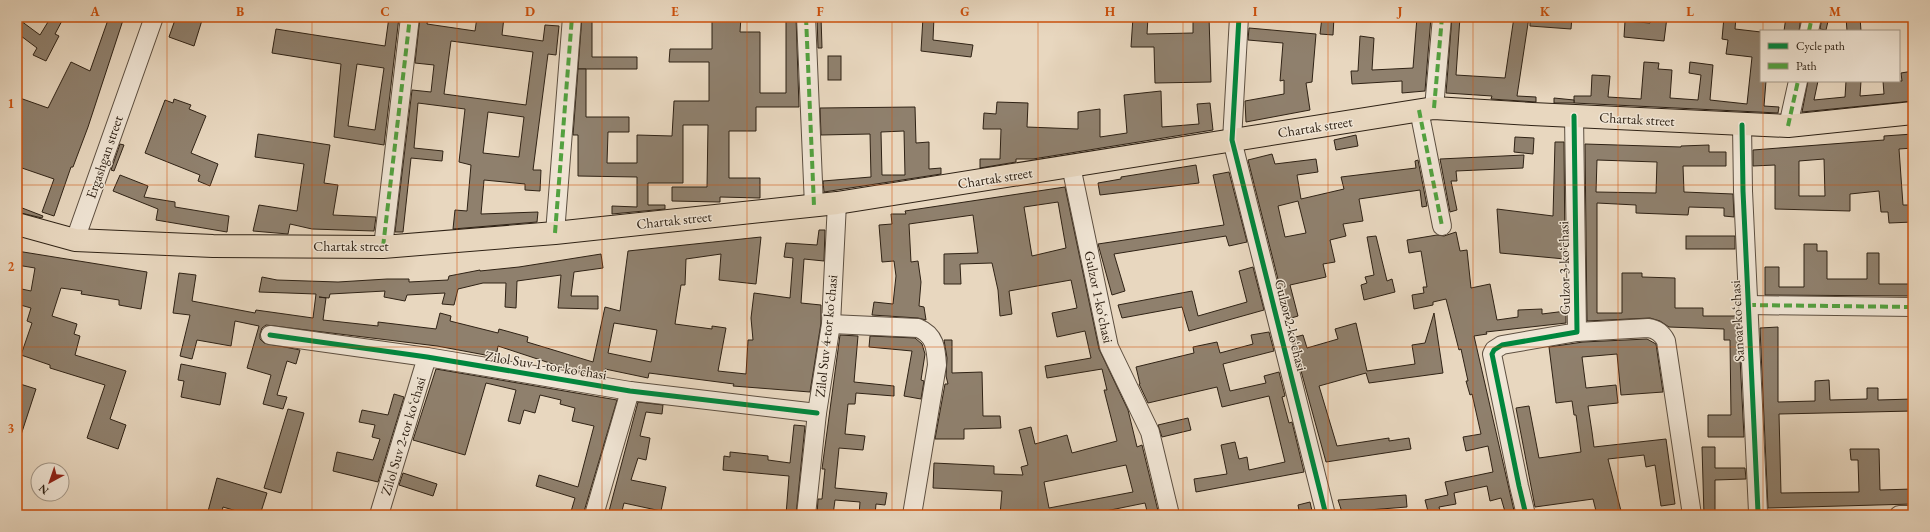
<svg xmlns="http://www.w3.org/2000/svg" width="1930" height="532" font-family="'EB Garamond',serif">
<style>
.building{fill:#8f806d;stroke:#2f2215;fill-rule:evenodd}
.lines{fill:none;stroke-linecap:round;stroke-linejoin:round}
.minor-casing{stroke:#5d4f40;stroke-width:20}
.major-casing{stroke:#2f2215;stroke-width:24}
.minor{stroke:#f0e5d5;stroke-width:18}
.major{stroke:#e8d7bf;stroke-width:22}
.quiet{stroke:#52a240;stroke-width:4;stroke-dasharray:8 4;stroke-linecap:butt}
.cycleway-casing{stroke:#f0e5d5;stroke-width:8}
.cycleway{stroke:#00873e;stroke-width:5}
.grid{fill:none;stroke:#cc510d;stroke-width:1;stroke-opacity:0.55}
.labels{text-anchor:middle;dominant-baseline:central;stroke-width:3;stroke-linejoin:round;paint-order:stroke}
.street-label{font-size:14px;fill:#2f2215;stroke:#f0e5d5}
.neatline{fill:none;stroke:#cc510d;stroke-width:1.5}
.grid-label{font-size:13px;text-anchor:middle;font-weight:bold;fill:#cc510d}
</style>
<rect width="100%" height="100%" fill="#e8d7bf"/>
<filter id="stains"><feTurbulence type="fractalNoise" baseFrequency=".005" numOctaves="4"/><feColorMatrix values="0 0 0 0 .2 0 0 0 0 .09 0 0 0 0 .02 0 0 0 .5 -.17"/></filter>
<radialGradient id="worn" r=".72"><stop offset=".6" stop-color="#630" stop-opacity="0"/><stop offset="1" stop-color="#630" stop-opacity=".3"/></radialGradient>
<!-- building -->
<g class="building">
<path d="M51,17H64L55,34L59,36L46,61L33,55L37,48L17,33V18L40,35Z"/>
<path d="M109,17H124L88,127L73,167H71L54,216L42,212L54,179L19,167L21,162L17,161V97L48,108L71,62L90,71Z"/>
<path d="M176,17H203L194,46L169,37Z"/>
<path d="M389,17H399L384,145L334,137L341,64L272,53L276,29L385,46ZM357,64L384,68L375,130L348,126Z"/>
<path d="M420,17H428L427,24L475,31L477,17H504L502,35L543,41L545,25L559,26L556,55L548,54L533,170H541L540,191L525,190V184L484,180L481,214L538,212L537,222L453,229L455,210L467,211L471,165L459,162L465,109L418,103L414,148L443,151L442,161L411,158L403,232H395L412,90L431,92L434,65L415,63ZM451,41L533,52L526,105L444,94ZM488,112L524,117L519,157L483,153Z"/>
<path d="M582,17H592V57H637V69H578Z"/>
<path d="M712,17H741L740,32H760V93H786V17H796L799,107H756V131H729V178H760V198L720,197V202L672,201V187H707L708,125H683V183H648V205H665V209L612,214V206L637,207V177L578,176V135H573L578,69H586V117H629V132H608L607,163H637V135L672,136L674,101H709V62H669L670,49H712Z"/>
<path d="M817,17H821L822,48H818Z"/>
<path d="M923,17H934L933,40L973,45L971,57L921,51Z"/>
<path d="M1133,17H1148L1147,34L1193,33V17H1209L1211,82L1155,83L1154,47H1131Z"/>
<path d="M1322,17H1334L1333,35L1320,34Z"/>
<path d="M1417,17H1431L1425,91L1402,93V81L1352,84L1351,71H1358L1360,36L1374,38L1372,70L1413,68Z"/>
<path d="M1452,17H1460L1456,75L1505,78L1514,17H1529L1517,96L1536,97V102L1491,99L1492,96L1446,93Z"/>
<path d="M1530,17H1572L1571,29L1530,26Z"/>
<path d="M1651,17H1667L1664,41L1624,37L1625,21L1650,23Z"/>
<path d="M1724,17H1736L1735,29L1761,32V81H1766L1764,106L1779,107L1778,113L1574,103V96H1591L1592,75L1610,76L1608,97L1641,99L1644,62L1659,63L1658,69L1672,70L1670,98L1698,100L1701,75L1689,73L1690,62L1713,65L1710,100L1747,104L1752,57L1726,54L1728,40L1722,39Z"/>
<path d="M1786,17H1801L1799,31H1784Z"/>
<path d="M1822,17H1829L1826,30L1820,29Z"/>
<path d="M1846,17H1860L1861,31H1847Z"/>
<path d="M1249,28L1316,34L1312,82L1306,83L1310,110L1246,122L1245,101L1284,94V80L1280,81L1283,43L1248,40Z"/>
<rect x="828" y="56" width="13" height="24"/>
<path d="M1913,71V101L1802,112L1808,81H1818L1814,100L1845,97L1846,81H1861L1860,96L1884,94L1883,81H1902L1901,73Z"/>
<path d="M1161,91L1162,127L1199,124L1197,104L1210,103L1213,130L1033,159H1016V162L980,168V159H1000L1001,129H983L984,113L996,114L997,102L1028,103L1027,127L1078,129V112L1100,109V137L1127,133L1124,95Z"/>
<path d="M1554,98L1574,100V103H1554Z"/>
<path d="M174,99L191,105L189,109L206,116L191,153L218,164L210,186L198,181L200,175L145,153L165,100L173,103Z"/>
<path d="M915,107L916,143L929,142V169L941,168V174L824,192L823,181L871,177L870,134L821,135L820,108ZM904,131L905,175H882L881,132Z"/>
<path d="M258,134L330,145L324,183L338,185L333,215L376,217L374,231L312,229L290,224L288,234L253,231L259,205L297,211L304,164L255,157Z"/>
<path d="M1913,134V148L1899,149L1903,205H1913V222L1889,223L1888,212H1881L1879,191L1850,194V211L1775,209V165L1753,166V150L1884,140V136ZM1824,159L1825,196H1799V161Z"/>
<path d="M1356,135L1358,146L1336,150L1334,140Z"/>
<path d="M1515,137L1534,138L1533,154L1514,152Z"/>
<path d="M1555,142H1564L1565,259L1500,253L1497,209L1553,216Z"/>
<path d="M120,144L124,145L114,171L111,170Z"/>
<path d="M1585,144L1681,147V146L1709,145V152H1726V166H1683L1684,192L1733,194L1734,217L1724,216V208L1689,207L1688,215L1636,213V205L1597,203V313H1622V273H1642V277L1675,278V308H1703V316H1735V318H1738L1744,437H1708V415H1731L1730,340H1724V329L1669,327L1660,321L1650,318L1587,321ZM1597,160L1657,162L1656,193L1596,192Z"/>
<path d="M1272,154L1275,164L1316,159L1318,172L1297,175L1301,199L1344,189L1341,177L1416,168L1415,161L1418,160L1427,206L1422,207L1420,190L1359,199L1363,221L1343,224L1346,236L1330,240L1335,262L1323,264L1326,277L1290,285L1298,316L1288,319L1248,160ZM1298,201L1306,233L1285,237L1278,206Z"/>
<path d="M1524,155L1523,168L1456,171L1457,181H1451L1457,210L1450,212L1440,159Z"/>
<path d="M1196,165L1199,183L1100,195L1098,183L1121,179V177Z"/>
<path d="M1229,172L1247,242L1229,246L1226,236L1114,254L1125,291L1112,295L1098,244L1224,225L1213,175Z"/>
<path d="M120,175L148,186L144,197L175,202V207L229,216L227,232L156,220L158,209L113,191Z"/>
<path d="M1065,187L1099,349L1128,410L1137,447L1142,445L1159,515H1148L1145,503L1086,515H1000L1002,491L933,488L934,463L994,466V474L1023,475L1021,467L1028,465L1019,430L1031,427L1035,444L1067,435L1072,453L1117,441L1104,390H1107L1102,369L1047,378L1045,366L1091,358L1085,331L1057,337L1052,313L1077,308L1071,280L1009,291L1012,314L1000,316L998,290L992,263L960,264L961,284H944V254L978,253L973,215L909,224L911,262L918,261L921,282L919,306L924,307L926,320L918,318L872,315L874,302L893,304L896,276L894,261L882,262L879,225L892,224L891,214H906L905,211ZM1058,202L1066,248L1032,256L1024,207ZM1126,465L1133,492L1049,508L1044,482Z"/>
<path d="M17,206L43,216L42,218L17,212Z"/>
<path d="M819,230H825L824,261L804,259L801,303L821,305V323L810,392L733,386L734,384L649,373L648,378L605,369L603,376L574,371L498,346L496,357L437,346L266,325L262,328L260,334V339L264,343L300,350L296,364L287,361L277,395L287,397L283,409L263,404L271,375L247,368L259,326L235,321L231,346L197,340L192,359L180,356L190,315L173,313L179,273L196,275L192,301L255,313L256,310L313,318L316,294L259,292L262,277L277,280L338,282L387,279H409V282L448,280L449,276L480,270V271L519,267L601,254L603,268L574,272L571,296H598V309L558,308L561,275L517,281L516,308L505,307L506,283H483L458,289L454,305L442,304L445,293L407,295L405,301L384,297L385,291L330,294L329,298L319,297L326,298L323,320L378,326V322L436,329L440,313L451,316L450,321L498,333L499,329L528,337L527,342L593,362L605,307L620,311L628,251L761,237L756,284L719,280L721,254L686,259L685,285H681L675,324L712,329V326L726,328L718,371L746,374L748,340H753L751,318L754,293L790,298L793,258L784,257L786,243L817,245ZM614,323L657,330L651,362L608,353Z"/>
<path d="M1456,232L1460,251L1467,250L1471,288L1490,284L1497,320L1518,317V310L1542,309V314L1566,311V323L1486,332L1487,334L1474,336L1515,515H1506L1501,498L1490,501L1487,486L1454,493L1456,504L1439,507L1441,515H1429L1425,500L1448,495L1445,482L1493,472L1488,446L1466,451L1463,437L1481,434L1472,394L1470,395L1466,381H1468L1461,349L1459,350L1446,299L1433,302V305L1414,309L1412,295L1424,293L1423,287H1427L1421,251L1409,253L1407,240L1437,235L1444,236Z"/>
<path d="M1376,236L1387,281L1392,279L1395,292L1364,300L1361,285L1367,283L1365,277L1374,275L1367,237Z"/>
<rect x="1686" y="236" width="49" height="13"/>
<path d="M1804,244H1817V251H1827V279H1867V253H1879V284H1913V296L1765,295V267H1779V287H1804Z"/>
<path d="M17,251L147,272L141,309L119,305V300L81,294L82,291L61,288L52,316L77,324L74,334L80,336L75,355L126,371L110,419L126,425L118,449L87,438L105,385L50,368V365L21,355L32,323L27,321L31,308L17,304V288L31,291L35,268L17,265Z"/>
<path d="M1253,267L1264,310L1189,331L1182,307L1122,318L1118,305L1192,291L1198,316L1247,302L1239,271Z"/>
<path d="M1434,313L1443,373L1369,383L1366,373L1319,386L1337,446L1389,438V441L1409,438L1411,449L1326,462L1292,338L1303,335L1307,348L1338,339L1335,329L1356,323L1367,371L1415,364L1412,345L1425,343Z"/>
<path d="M1778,327V402L1815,401V381L1829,380L1830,400L1867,399V388H1878V400L1913,399V411L1779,414L1781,493L1859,492L1858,460H1851L1850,449H1879L1880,490L1913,489V504L1768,508L1760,328Z"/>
<path d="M1269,332L1274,351L1223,364L1230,391L1266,383L1264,376L1279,372L1285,396L1282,397L1289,423L1292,422L1304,472L1196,492L1194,479L1227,474L1221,445L1235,442L1239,459L1247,457L1249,470L1285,462L1269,396L1222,407L1217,387L1148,403L1139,384H1140L1136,367L1194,353L1193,347L1217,342L1220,353L1253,344L1251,335Z"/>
<path d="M840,335L858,336L854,382L894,386V396L856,393L855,404H848L845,434L865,436L863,450L839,448L835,488L887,493L885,505L876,504L875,515H859L860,502L835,500L833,515H817L818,499H822L825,469H822Z"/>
<path d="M870,336L915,338L922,344L925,354L921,380L924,381L921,399L904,396L912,351L869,347Z"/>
<path d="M1647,339L1656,344L1663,392L1621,395L1617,354L1582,357L1586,388L1616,385L1618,403L1588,406L1592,432L1594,447L1666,439L1675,504L1661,506L1655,465L1646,467L1644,455L1608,459L1622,515H1597L1593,499L1535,507L1516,408L1529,406L1539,458L1581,452L1576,415H1574L1572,401L1556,403L1549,347L1583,342Z"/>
<path d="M944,340H952V373L982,372L983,416H1000L1001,428L964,429V439H935L945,384H948L946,376L947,358Z"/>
<path d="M181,364L226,373L220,405L181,397L184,381L178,380Z"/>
<path d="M436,369L617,400L583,515H570L575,498L536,486L539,475L578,487L594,426L572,421L575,408L560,404L561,400L540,395L535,413L524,410L520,424L508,421L516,390L486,383L465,455L413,440Z"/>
<path d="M17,383L36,389L19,441H17Z"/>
<path d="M394,394L404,397L378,482L333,471L337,452L373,460L380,439L372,437L375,425L359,422L362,410L388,415Z"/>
<path d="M638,402L663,405L662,414L646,412L640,436L650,438L646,460L638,458L631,480L666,487L661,511L624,503L621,515H608Z"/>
<path d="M288,409L304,413L281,493L264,488Z"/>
<path d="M1188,418L1191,430L1162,437L1158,425Z"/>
<path d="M794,425L805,426L796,515H786L789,476L723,470L724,456L730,457V452L768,456V460L790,463Z"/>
<path d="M1702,447H1715V468H1745L1746,479L1715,480V515H1704Z"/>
<path d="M403,473L437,484L433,496L399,485Z"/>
<path d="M217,478L267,493L260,515H250L223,507L221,515H207Z"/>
<path d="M1406,495L1407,507L1355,511L1356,515H1343L1338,500Z"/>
<path d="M1310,502L1313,515H1300L1298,505Z"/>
</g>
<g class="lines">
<!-- minor casing -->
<g class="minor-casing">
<g id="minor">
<path d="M806,17L814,206"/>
<path d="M1239,17L1232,140L1326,515"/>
<path d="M1809,31L1812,17"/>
<path d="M1434,108L1442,17"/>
<path d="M1419,110L1442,226"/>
<path d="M1742,125L1743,191L1758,512L1760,515"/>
<path d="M1788,126L1798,81"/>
<path d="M1071,166L1109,347L1150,432L1170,515"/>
<path d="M555,233L572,17"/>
<path d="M75,240L154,17"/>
<path d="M383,247L410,17"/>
<path d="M1748,305L1913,307"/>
<path d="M831,324L918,328C935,335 936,348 937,365L912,515"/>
<path d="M1577,332L1648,328C1656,329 1662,333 1666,341L1692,515"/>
<path d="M270,335L427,357L630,391L817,413"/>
<path d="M379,515L427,357"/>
<path d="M594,515L630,391"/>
<path d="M806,515L817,413L831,324L837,203"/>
<path d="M1526,515L1519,486L1492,354L1494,350L1502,345L1577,332L1574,116"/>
<path d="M1899,515H1913"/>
</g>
</g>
<!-- major casing -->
<g class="major-casing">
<path id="major" d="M17,224L75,240L213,246L383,247L555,233L837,203L1434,108L1532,114L1788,126L1913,113"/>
</g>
<!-- minor -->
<use href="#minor" class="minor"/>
<!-- major -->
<use href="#major" class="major"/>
<!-- quiet -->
<g class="quiet">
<path d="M806,17L814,206"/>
<path d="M1809,31L1812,17"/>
<path d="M1434,108L1442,17"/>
<path d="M1419,110L1442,226"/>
<path d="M1788,126L1798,81"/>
<path d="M555,233L572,17"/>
<path d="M383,247L410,17"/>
<path d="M1748,305L1913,307"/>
<path d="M1899,515H1913"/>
</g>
<!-- cycleway casing -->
<g class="cycleway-casing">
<g id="cycleway">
<path d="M1239,17L1232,140L1326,515"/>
<path d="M1742,125L1743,191L1758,512L1760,515"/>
<path d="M270,335L427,357L630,391L817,413"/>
<path d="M1526,515L1519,486L1492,354L1494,350L1502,345L1577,332L1574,116"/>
</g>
</g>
<!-- cycleway -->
<use href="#cycleway" class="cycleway"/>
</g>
<!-- grid -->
<path class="grid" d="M167,17V515M312,17V515M457,17V515M602,17V515M747,17V515M892,17V515M1038,17V515M1183,17V515M1328,17V515M1473,17V515M1618,17V515M1763,17V31M1763,81V515M17,185H1913M17,347H1913"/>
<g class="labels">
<!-- street labels -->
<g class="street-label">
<text transform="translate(1637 119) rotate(3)">Chartak street</text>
<text transform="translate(1315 127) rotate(-9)">Chartak street</text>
<text transform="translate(104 157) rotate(-71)">Ergashgan street</text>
<text transform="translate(995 178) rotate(-9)">Chartak street</text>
<text transform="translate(674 220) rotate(-6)">Chartak street</text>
<text x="351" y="246">Chartak street</text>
<text transform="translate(1564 268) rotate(-91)">Gulzor 3-koʻchasi</text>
<text transform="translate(1099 297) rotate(78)">Gulzor 1-koʻchasi</text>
<text transform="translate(1737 321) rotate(-93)">Sanoat koʻchasi</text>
<text transform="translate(1291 325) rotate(76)">Gulzor 2-koʻchasi</text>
<text transform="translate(826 336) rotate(-84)">Zilol Suv 4-tor koʻchasi</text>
<text transform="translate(546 365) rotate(9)">Zilol Suv 1-tor koʻchasi</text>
<text transform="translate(403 436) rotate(-73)">Zilol Suv 2-tor koʻchasi</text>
</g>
</g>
<!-- margin -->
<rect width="1930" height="532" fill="none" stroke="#e8d7bf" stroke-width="44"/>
<!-- legend -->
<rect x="1760" y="30" width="140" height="52" fill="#f0e5d5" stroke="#a39788"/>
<rect x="1768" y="43" width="20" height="6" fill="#00873e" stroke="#a39788"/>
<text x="1796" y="50" font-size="12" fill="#2f2215">Cycle path</text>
<rect x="1768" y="63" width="20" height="6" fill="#52a240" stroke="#a39788"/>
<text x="1796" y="70" font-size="12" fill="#2f2215">Path</text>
<!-- north arrow -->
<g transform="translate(50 482) rotate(220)"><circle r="19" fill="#f0e5d5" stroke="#a39788"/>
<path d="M0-3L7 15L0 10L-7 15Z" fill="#8f2418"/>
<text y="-6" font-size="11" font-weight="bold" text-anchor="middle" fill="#2f2215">N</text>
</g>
<rect x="22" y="22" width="1886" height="488" class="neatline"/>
<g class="grid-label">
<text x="95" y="16">A</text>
<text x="240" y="16">B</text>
<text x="385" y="16">C</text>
<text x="530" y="16">D</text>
<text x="675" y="16">E</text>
<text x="820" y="16">F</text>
<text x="965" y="16">G</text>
<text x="1110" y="16">H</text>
<text x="1255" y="16">I</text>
<text x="1400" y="16">J</text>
<text x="1545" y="16">K</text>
<text x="1690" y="16">L</text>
<text x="1835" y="16">M</text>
<text x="11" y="108">1</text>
<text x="11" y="271">2</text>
<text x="11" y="433">3</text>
</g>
<rect width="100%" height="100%" filter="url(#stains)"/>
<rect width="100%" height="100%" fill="url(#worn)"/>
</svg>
